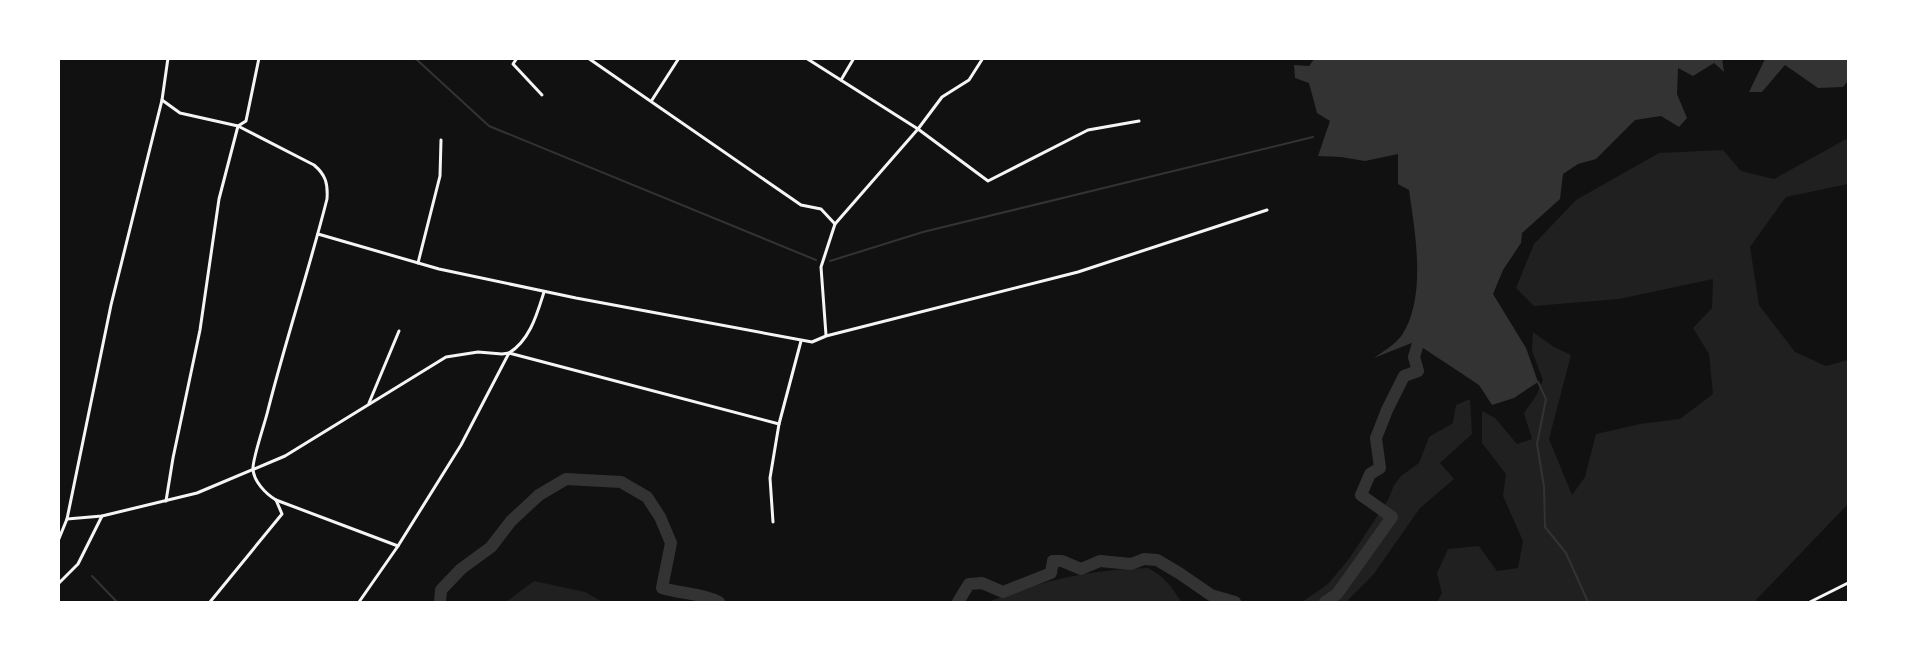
<svg xmlns="http://www.w3.org/2000/svg" width="1907" height="661" font-family="Inter,sans-serif">
<style>
.green{fill:#202020}
.water{fill:#333}
.lines{fill:none;stroke-linecap:round;stroke-linejoin:round}
.stream{stroke:#333;stroke-width:2}
.river{stroke:#333;stroke-width:12}
.minor{stroke:#f5f5f5;stroke-width:3}
</style>
<rect width="100%" height="100%" fill="#111"/>
<!-- green -->
<g class="green">
<path d="M1848,138V184L1786,197L1750,247L1759,305L1795,352L1826,366L1848,360V504L1754,602H1437L1442,593L1437,573L1448,549L1479,546L1497,571L1518,568L1523,541L1503,496L1506,474L1482,443V411L1495,418L1517,444L1532,439L1524,413L1536,396L1543,380L1532,351L1533,332L1554,347L1571,355L1549,439L1572,495L1585,477L1596,434L1640,424L1680,419L1713,394L1709,354L1693,328L1712,308L1713,279L1619,299L1534,306L1516,288L1534,244L1576,200L1659,153L1723,150L1741,171L1774,179Z"/>
<path d="M1470,399L1472,434L1440,463L1454,479L1420,508L1373,575L1346,602H1302L1328,584L1349,559L1388,500L1394,485L1401,476L1419,463L1429,437L1453,423L1456,405Z"/>
<path d="M1148,568C1164,576 1172,587 1181,602H988C1038,581 1094,569 1148,568Z"/>
<path d="M534,581L585,592L603,602H506Z"/>
</g>
<!-- water -->
<g class="water">
<path d="M1315,58H1722L1724,72L1714,63L1693,76L1678,68L1677,94L1687,118L1679,127L1661,116L1635,120L1596,159L1578,164L1563,174L1560,199L1522,233L1521,243L1503,270L1493,294L1526,348L1538,382L1514,398L1492,405L1479,385L1414,342L1374,358C1382,352 1396,344 1402,335C1427,296 1415,233 1409,190L1398,184V154L1365,161L1341,157L1318,156L1330,121L1317,113L1309,83L1295,78L1294,65L1309,66Z"/>
<path d="M1765,59H1848V81L1843,87L1818,88L1785,65L1762,92H1749Z"/>
</g>
<g class="lines">
<!-- stream -->
<g class="stream">
<path d="M415,58L489,126L816,260"/>
<path d="M830,261L923,232L1313,137"/>
<path d="M1538,382L1546,399L1537,444L1544,487L1545,527L1566,553L1588,602"/>
<path d="M92,576L117,602"/>
</g>
<!-- river -->
<g class="river">
<path d="M440,602L441,590L461,569L491,547L511,521L539,495L566,479L621,482L647,497L660,517L671,543L662,588C681,594 702,593 719,602"/>
<path d="M958,602L969,584L982,583L1003,592L1051,573L1053,561H1062L1081,569L1100,561L1131,564L1144,559L1157,560L1179,573L1211,595L1235,602"/>
<path d="M1325,602L1337,594L1392,517L1361,495L1370,474L1380,468L1376,438L1387,410L1404,376L1418,371L1414,357L1422,330"/>
</g>
<!-- minor -->
<g class="minor">
<path d="M517,58L513,64L542,95"/>
<path d="M588,58L801,205L821,209L835,224"/>
<path d="M806,58L918,129L988,181L1088,130L1139,121"/>
<path d="M841,80L854,58"/>
<path d="M162,100L180,113L238,126L314,165C326,175 328,184 327,199C309,270 286,339 268,410C265,423 253,457 253,468C253,481 266,494 276,500L398,546"/>
<path d="M652,100L679,58"/>
<path d="M318,234L439,269L576,298L812,342L826,336L1078,272L1267,210"/>
<path d="M418,263L440,176L441,140"/>
<path d="M826,335L821,267L835,224L918,129L942,97L969,80L983,58"/>
<path d="M369,403L399,331"/>
<path d="M166,501L173,458L200,330L219,199L238,126L246,121L259,58"/>
<path d="M67,519L102,516L197,493L285,456L446,357L478,352L502,354L509,353L779,424"/>
<path d="M773,522L770,478L779,424L801,341"/>
<path d="M58,541L67,519L111,305L162,100L168,58"/>
<path d="M58,584L78,564L102,516"/>
<path d="M210,602L282,514L276,500"/>
<path d="M359,602L398,546L461,445L509,353C530,340 537,314 544,292"/>
<path d="M1810,602L1848,583"/>
</g>
</g>
<!-- border -->
<rect width="1907" height="661" fill="none" stroke="#ffffff" stroke-width="120"/>
</svg>
